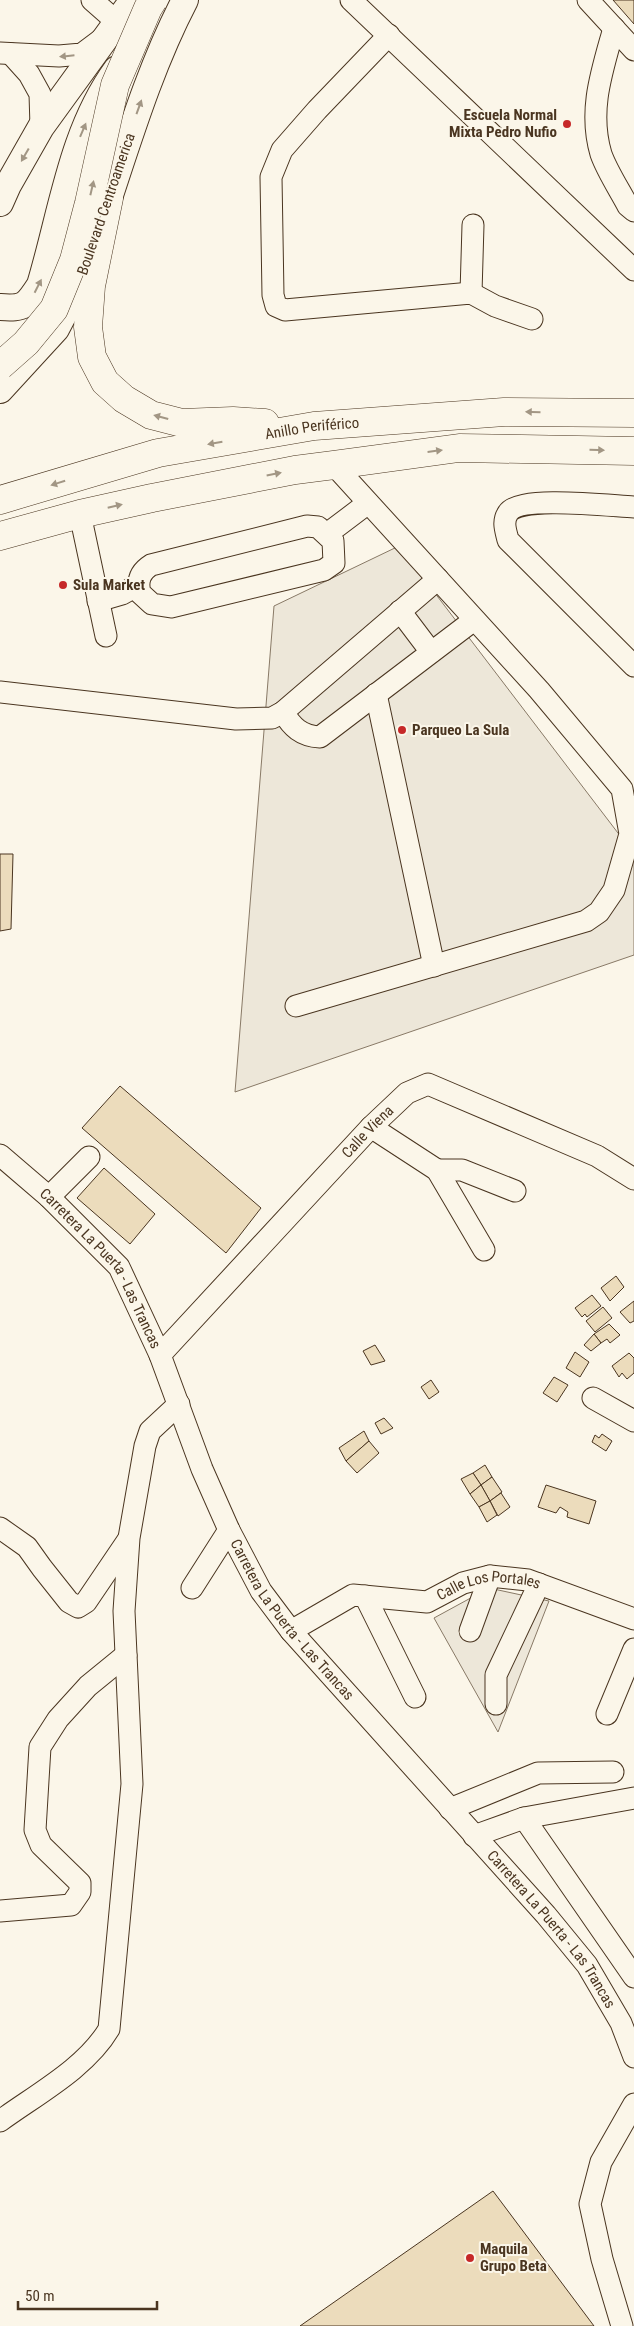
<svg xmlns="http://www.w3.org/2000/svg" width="634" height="2326" font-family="'Roboto Condensed',sans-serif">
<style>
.parking{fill:#ede7d9;stroke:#887966}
.building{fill:#ecdcbc;stroke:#4a3520}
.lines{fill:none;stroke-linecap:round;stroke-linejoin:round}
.minor-casing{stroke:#4a3520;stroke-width:23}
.major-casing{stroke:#4a3520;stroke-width:28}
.highway-casing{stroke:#4a3520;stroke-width:29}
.minor{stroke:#fbf6e9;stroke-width:21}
.major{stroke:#fbf6e9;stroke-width:26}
.highway{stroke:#fbf6e9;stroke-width:28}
.highway-bridge-casing{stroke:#4a3520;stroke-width:29;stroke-linecap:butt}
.highway-bridge{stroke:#fbf6e9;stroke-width:28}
.oneway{fill:#a29684}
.poi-dot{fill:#c62828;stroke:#fbf6e9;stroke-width:2}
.labels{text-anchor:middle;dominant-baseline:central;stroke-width:4;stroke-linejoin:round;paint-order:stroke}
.poi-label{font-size:15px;font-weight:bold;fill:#4a3520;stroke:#fbf6e9;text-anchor:start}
.street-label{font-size:15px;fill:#4a3520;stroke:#fbf6e9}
</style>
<rect width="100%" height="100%" fill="#fbf6e9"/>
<!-- parking -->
<g class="parking">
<path d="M399,546L634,854V955L235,1092L274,606Z"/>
<path d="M489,1588L549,1601L498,1732L434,1618Z"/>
</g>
<!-- building -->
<g class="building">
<path d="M613,0H634V24Z"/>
<path d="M0,854H13L11,929L0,931Z"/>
<path d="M120,1086L261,1208L226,1253L82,1128Z"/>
<path d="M104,1168L155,1214L130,1244L77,1198Z"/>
<path d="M616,1276L624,1287L610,1301L601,1288Z"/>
<path d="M592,1295L601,1306L587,1317L585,1314L582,1317L575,1308Z"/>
<path d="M634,1301V1321L630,1323L620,1312Z"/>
<path d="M603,1307L612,1318L595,1332L586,1321Z"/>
<path d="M609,1324L620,1335L610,1343L607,1339L601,1343L594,1334Z"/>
<path d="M594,1334L601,1343L591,1351L584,1345Z"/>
<path d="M375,1345L385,1361L371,1365L363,1351Z"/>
<path d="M575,1352L589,1362L580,1377L566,1368Z"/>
<path d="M629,1353L634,1358V1373L627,1379L622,1373L619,1377L612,1366Z"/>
<path d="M554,1377L568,1385L557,1402L543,1393Z"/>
<path d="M431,1380L439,1392L429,1399L421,1387Z"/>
<path d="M384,1418L393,1428L381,1434L375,1423Z"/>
<path d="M364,1431L369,1441L346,1461L339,1448Z"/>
<path d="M602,1434L612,1441L606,1451L592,1442L595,1435L599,1438Z"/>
<path d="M369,1441L379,1453L357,1473L346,1461Z"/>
<path d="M485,1465L492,1477L481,1485L473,1473Z"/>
<path d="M473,1473L481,1485L470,1494L461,1479Z"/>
<path d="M492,1477L502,1492L490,1501L481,1485Z"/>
<path d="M481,1485L490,1501L479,1507L470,1494Z"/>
<path d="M546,1485L596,1501L589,1524L567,1517L568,1512L560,1507L556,1513L538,1507Z"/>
<path d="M501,1493L510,1507L498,1516L490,1501Z"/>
<path d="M490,1501L497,1515L487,1522L479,1507Z"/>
<path d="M493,2191L594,2326H300Z"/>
</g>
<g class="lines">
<!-- minor casing -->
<g class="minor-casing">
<g id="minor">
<path d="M92,0L117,22"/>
<path d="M351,0L634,270"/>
<path d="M588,0L634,50"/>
<path d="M614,28C602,71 588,110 601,154C607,171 619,189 628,206L634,211"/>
<path d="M389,35L317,110L282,150L271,177L273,295L276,306L285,310L471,293L495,306L532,319"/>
<path d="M0,53L59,56L82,54L102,39"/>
<path d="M11,54L29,74L40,94L41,127"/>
<path d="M471,293L473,225"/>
<path d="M634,507C611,506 519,495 508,513C502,522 506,531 508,540L634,666"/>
<path d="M80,514L106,636"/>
<path d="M307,526L318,527L333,541L334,563L324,570L171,607L152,604L140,593C137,581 140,572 151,565Z"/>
<path d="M327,534L368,503"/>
<path d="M98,601L122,594L138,585"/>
<path d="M400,611L431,652"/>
<path d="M0,692L236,719L272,718L283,712L438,579"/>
<path d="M376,694L434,966"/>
<path d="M283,712C292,727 301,736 320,737L474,620"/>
<path d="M296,1006L586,921L599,912L614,890L630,834L622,789L539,690L334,465"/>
<path d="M371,1127L437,1170L484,1250"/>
<path id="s1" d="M0,1155L49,1197L119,1267L160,1355L202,1469L229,1530L261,1591L291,1631L546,1915L587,1965L621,2023L634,2057"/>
<path d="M437,1170H462L515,1191"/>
<path d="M49,1197L89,1157"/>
<path id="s2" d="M160,1355L371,1127L407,1093L428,1084L597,1156L634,1179"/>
<path d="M593,1398L634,1421"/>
<path d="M0,1528L27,1547L42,1568L69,1602L78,1607L86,1602L128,1540"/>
<path d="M192,1588L229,1530"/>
<path d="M365,1596L415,1697"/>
<path id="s3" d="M291,1631L353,1595L427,1602L463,1583L490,1576L528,1580L634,1619"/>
<path d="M470,1631L490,1576"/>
<path d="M496,1704V1675L539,1584"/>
<path d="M607,1714L634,1649"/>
<path d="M450,1809L538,1773L613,1772"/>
<path d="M524,1818L634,1977"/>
<path d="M474,1836L524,1818L634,1798"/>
<path d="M0,1911L71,1905L80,1892V1883L41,1845L35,1830L40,1747L58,1719L88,1686L126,1655"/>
<path d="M0,2121C37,2094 86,2068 109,2029L132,1784L124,1611L129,1538L145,1446L150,1431L179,1404"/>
<path d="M622,2326L602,2259L590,2204L601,2162L634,2104"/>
</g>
</g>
<!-- major casing -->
<g class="major-casing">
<g id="major">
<path d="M0,203L8,185L41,127L133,0"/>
<path d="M102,219C127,145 149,69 185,0"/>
<path d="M0,307C25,309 27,305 40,285C62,212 71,132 117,69"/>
<path d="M0,390L56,329L76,291"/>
</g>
</g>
<!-- highway casing -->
<g class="highway-casing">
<g id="highway">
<path d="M109,198L91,286L88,327L92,357L105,382L124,399L151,415L182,423L233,421L265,423"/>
<path id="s4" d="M0,500L158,453L314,426L504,412L634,413"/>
<path d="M0,536L80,514L152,498L295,470L334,465L459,448L634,451"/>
</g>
</g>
<!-- minor -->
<use href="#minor" class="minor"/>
<!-- major -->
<use href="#major" class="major"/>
<!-- highway -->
<use href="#highway" class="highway"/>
<!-- highway-bridge casing -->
<g class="highway-bridge-casing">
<path id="highway-bridge" d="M0,366L26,343L54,309L74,260L89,203L115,85L148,8L153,0"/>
</g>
<!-- highway-bridge -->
<use href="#highway-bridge" class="highway-bridge"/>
</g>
<!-- one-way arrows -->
<defs><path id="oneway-solid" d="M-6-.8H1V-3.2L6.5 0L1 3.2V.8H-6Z" transform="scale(1.25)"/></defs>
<g class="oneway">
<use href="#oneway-solid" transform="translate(67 56) rotate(174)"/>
<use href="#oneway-solid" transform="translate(139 107) rotate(-70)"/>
<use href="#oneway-solid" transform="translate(83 130) rotate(-67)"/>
<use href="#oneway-solid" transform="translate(25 155) rotate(120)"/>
<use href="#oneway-solid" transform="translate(92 188) rotate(-77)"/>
<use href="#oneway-solid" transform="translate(38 286) rotate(-63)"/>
<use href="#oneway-solid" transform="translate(533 412) rotate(-179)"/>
<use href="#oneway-solid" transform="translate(161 417) rotate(-165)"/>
<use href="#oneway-solid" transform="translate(215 443) rotate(170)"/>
<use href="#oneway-solid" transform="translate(597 450) rotate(1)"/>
<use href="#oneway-solid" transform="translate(435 451) rotate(-7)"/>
<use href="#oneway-solid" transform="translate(274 474) rotate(-11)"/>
<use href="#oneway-solid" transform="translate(58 483) rotate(163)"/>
<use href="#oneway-solid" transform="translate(115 506) rotate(-13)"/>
</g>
<!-- markers -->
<g class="poi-dot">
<circle cx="567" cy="124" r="5"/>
<circle cx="63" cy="585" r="5"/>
<circle cx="402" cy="730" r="5"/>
<circle cx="470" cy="2258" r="5"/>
</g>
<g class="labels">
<!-- poi labels -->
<g class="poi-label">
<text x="557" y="115" text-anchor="end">Escuela Normal<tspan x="557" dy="17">Mixta Pedro Nufio</tspan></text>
<text x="73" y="585">Sula Market</text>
<text x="412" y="730">Parqueo La Sula</text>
<text x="480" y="2249">Maquila<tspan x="480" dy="17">Grupo Beta</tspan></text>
</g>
<!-- street labels -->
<g class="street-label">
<text transform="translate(106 204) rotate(-71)">Boulevard Centroamerica</text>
<text stroke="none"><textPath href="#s4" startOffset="321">Anillo Periférico</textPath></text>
<text stroke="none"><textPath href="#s2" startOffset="305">Calle Viena</textPath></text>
<text stroke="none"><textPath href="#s1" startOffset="154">Carretera La Puerta - Las Trancas</textPath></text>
<text stroke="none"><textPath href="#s3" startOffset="212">Calle Los Portales</textPath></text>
<text stroke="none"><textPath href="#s1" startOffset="559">Carretera La Puerta - Las Trancas</textPath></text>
<text stroke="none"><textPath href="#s1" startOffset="964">Carretera La Puerta - Las Trancas</textPath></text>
</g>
</g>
<!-- scale -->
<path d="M18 2301v8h139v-8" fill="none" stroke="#4a3520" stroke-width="2.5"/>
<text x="25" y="2301" font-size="15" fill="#4a3520" stroke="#fbf6e9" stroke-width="4" paint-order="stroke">50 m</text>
</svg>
